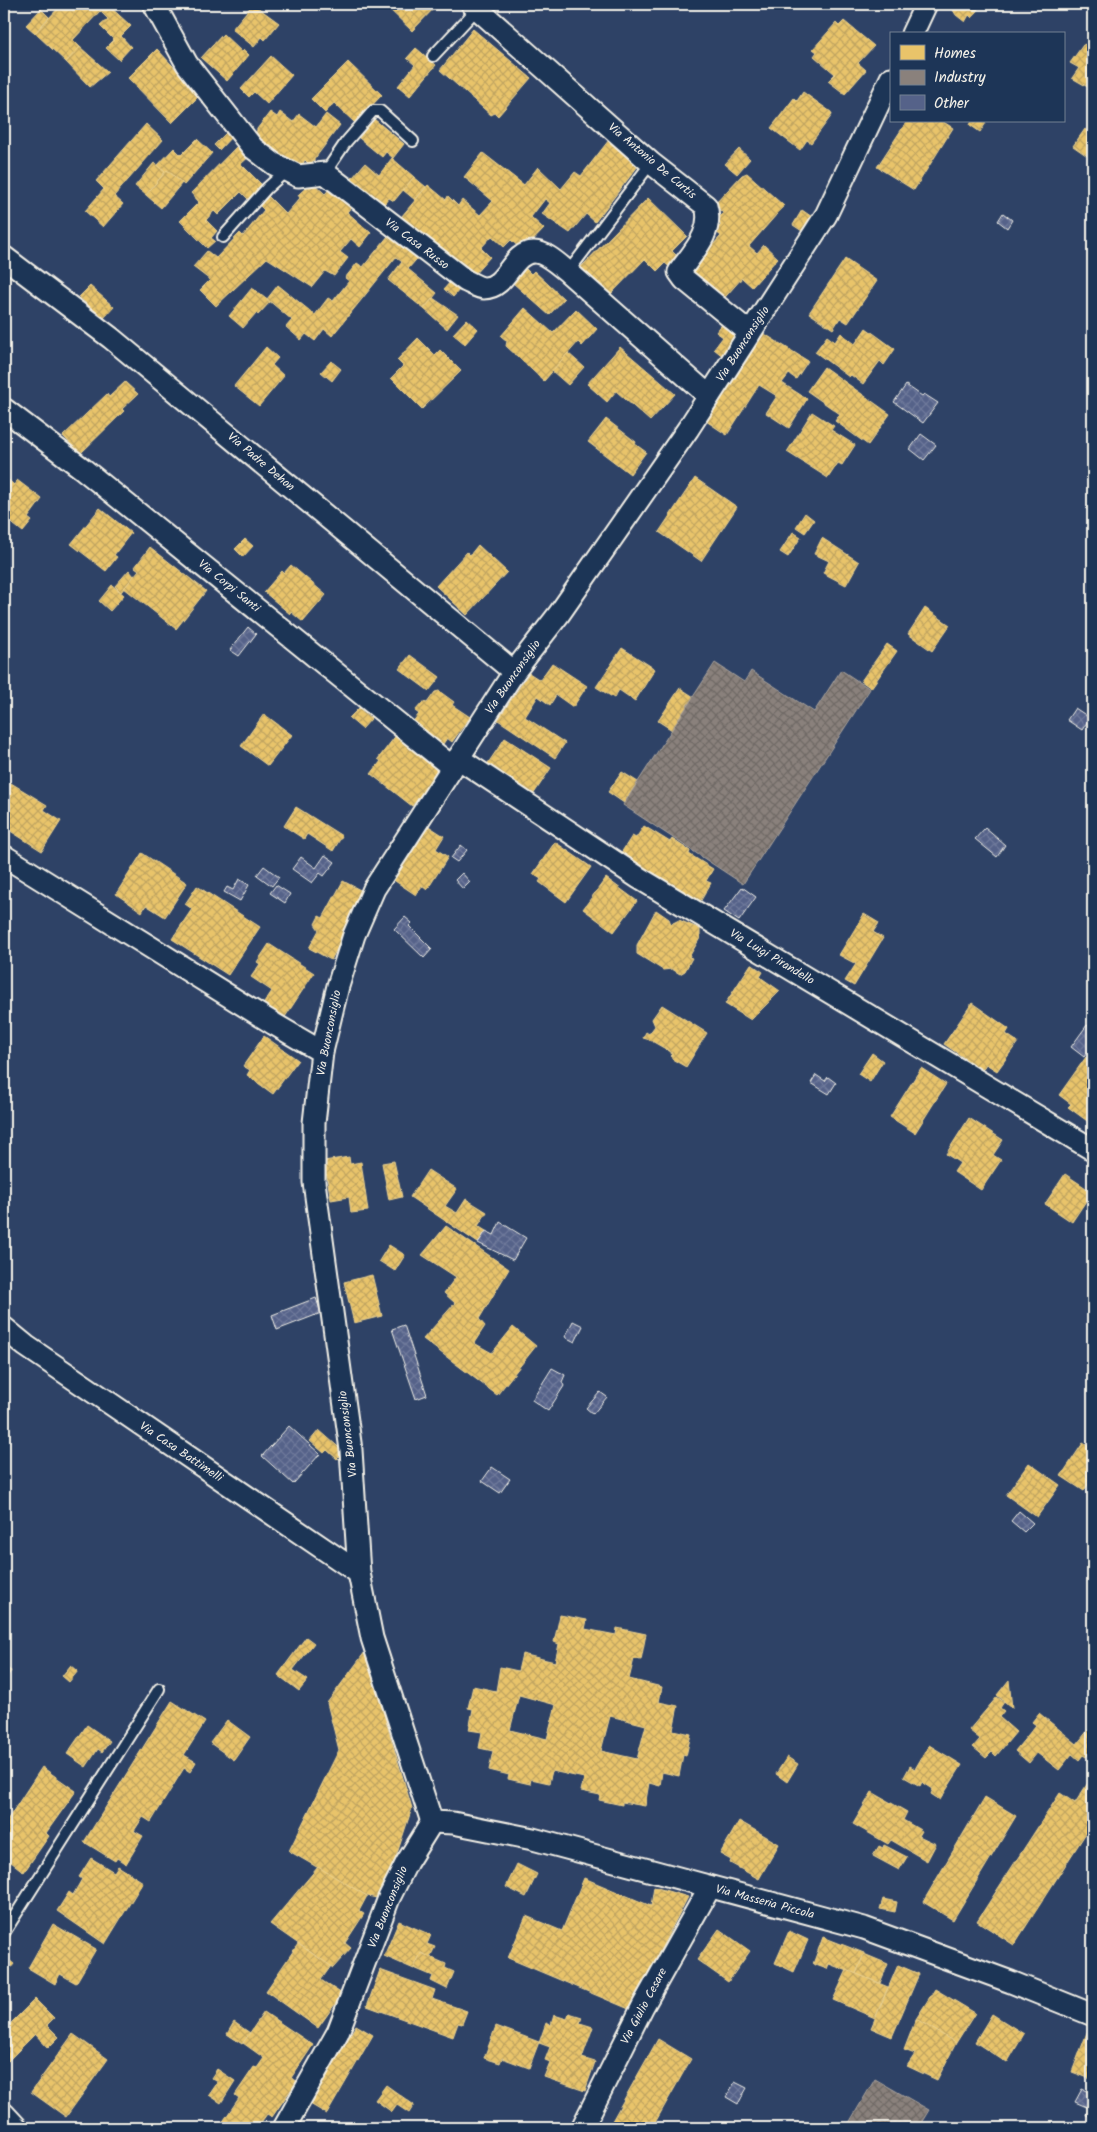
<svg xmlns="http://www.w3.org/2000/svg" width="1097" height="2132" font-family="Kalam,sans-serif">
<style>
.homes{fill:url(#homes-cross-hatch);stroke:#ecd290;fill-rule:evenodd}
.industry{fill:url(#industry-cross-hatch);stroke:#aaa39c}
.building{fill:url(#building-cross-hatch);stroke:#f4f1e8}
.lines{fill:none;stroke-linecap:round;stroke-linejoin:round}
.lane-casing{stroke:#f4f1e8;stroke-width:14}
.street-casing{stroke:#f4f1e8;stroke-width:25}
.lane{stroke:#1d3557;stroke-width:10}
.street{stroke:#1d3557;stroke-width:21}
.labels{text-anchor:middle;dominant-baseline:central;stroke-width:5;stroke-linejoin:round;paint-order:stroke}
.street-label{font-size:12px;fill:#f4f1e8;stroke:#1d3557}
</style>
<defs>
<pattern id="homes-cross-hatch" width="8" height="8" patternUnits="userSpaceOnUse" patternTransform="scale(1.25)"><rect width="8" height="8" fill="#e9c46a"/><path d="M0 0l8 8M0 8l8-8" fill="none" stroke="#c1a561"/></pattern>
<pattern id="industry-cross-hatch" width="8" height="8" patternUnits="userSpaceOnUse" patternTransform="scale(1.25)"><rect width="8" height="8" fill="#8a817c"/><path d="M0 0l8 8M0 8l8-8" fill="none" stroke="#706a66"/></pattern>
<pattern id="building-cross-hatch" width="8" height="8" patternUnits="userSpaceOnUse" patternTransform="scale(1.25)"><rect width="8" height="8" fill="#556289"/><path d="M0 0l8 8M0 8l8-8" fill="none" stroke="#6e799a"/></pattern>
</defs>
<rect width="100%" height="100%" fill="#2e4266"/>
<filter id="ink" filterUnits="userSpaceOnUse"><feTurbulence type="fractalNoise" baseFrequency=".02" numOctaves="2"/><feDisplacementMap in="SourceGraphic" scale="10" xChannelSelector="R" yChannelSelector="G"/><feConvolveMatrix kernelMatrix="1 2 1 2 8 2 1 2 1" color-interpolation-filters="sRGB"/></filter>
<g filter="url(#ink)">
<!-- homes -->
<g class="homes">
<path d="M62,4L68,10L75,4H107L131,26L121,36L131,47L119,60L106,48L114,40L100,26L108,19L100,11L73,40L80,47L66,62L35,33Z"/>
<path d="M253,4L279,23L265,40L262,37L254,47L232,29Z"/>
<path d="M384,4H438L412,31Z"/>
<path d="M957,4H976L980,6L972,18L969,15L965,22L956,15L953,10Z"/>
<path d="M41,9L49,17L35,33L26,25Z"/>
<path d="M844,21L874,46L858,63L866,70L845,94L828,81L835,74L814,56L817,52L813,49L836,23L839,26Z"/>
<path d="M473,29L531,78L498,116L495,113L491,115L440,70Z"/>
<path d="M223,34L242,52L244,50L249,55L227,81L201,58Z"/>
<path d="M1091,42L1093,44V90L1072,78L1079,68L1070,63L1083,45Z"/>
<path d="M80,47L108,72L90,87L66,62Z"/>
<path d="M416,48L436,65L410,96L398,86L415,65L407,58Z"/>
<path d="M157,49L200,95L172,123L128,78Z"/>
<path d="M271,56L292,75L267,104L254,92L249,97L241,89Z"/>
<path d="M348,62L382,95L355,123L334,103L325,113L311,99Z"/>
<path d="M803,92L831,112L832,115L811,143L807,140L800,150L771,128L794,98L797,101Z"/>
<path d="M270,112L277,117L280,112L293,122L299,114L316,127L326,114L340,125L310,165L305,160L299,169L272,148L269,152L256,140L257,129Z"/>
<path d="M374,119L404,144L393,158L386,152L382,157L359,138Z"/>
<path d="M907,121H942L953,128L914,190L877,167Z"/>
<path d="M972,121H983L986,123L980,132L970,125Z"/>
<path d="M146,124L163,140L114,196L123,204L103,227L85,211L104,189L96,181Z"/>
<path d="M1085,129L1093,135V160L1073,146Z"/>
<path d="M229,130L234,134L219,150L214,145Z"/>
<path d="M197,139L212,153L184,185L167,170L165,172L157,166L174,148L181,155Z"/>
<path d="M609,140L638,166L595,222L586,214L570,233L542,214L550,203L545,199L531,217L544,229L523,251L511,240L504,247L492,236L481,248L490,257L472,277L396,223L428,185L446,200L448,196L458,206L462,200L480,215L493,201L464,177L483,153L524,185L538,167L561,189L575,172L581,176Z"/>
<path d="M241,142L252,154L241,164L264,187L250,201L241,192L218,215L214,211L206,220L217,231L211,238L215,241L207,248L180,221L199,202L191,193Z"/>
<path d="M739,149L750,159L737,174L725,164Z"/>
<path d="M392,158L414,177L394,201L389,198L380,209L348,183L365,163L379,175Z"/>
<path d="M154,163L165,172L146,195L135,186Z"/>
<path d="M167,170L182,183L161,208L146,195Z"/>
<path d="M747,173L784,206L749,246L757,253L764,245L778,258L752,287L742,278L719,304L686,274L721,236L715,231L721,225L716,221L723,213L714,205L742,175Z"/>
<path d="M414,177L426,187L415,200L403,190Z"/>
<path d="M312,182L325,194L333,185L354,204L347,212L371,233L360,247L351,239L340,252L348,258L334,276L325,271L312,287L267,258L216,306L200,290L210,280L193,267L207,251L216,258L240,233L243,236L264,210L256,202L265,193L286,214L300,198L298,195Z"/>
<path d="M648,198L687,236L672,251L682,261L673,270L665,263L657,271L645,259L610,295L581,267Z"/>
<path d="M802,210L815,219L805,233L793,225Z"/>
<path d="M393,230L422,253L408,269L437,293L424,309L388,280L402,262L396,257L332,336L324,329L315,341L306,334L301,340L286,327L292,320L267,299L278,285L315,315L328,298L333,301L349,281L345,278L357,263L363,267Z"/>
<path d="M845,259L877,281L848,323L840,318L833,329L809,313Z"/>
<path d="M526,269L531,274L534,271L564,299L549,315L513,283Z"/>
<path d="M451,281L460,289L453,297L444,289Z"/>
<path d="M90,286L114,307L103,319L79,297Z"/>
<path d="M252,288L270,302L258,315L256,313L243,328L229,316Z"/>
<path d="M433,298L458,315L447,329L424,309Z"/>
<path d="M525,308L553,333L576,309L597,329L582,346L578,342L544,381L506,346L507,341L501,336Z"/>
<path d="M467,319L478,329L465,344L453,334Z"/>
<path d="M724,322L741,336L724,357L714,349L723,337L716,332Z"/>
<path d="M866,328L895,349L884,365L880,361L863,384L851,375L849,377L815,352L827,336L835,342L841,333L855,344Z"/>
<path d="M763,333L808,361L796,379L789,374L782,383L807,399L789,428L766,413L777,396L759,385L727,435L706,421Z"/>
<path d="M418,338L435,355L440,350L461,371L422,409L391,378L403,366L397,360Z"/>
<path d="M266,347L278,358L272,365L284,376L259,406L234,386Z"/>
<path d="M620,347L675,394L650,421L616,391L607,402L587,384Z"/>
<path d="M568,353L584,367L568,385L552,371Z"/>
<path d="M331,361L341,369L332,381L321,372Z"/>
<path d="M824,367L890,414L868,445L835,421L840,414L807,391Z"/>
<path d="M125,382L138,394L122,409L124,411L80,454L63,436L107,394L109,397Z"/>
<path d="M812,412L834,426L831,430L855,445L842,465L838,463L828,478L787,452Z"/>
<path d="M606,419L636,442L635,444L646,452L630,474L588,442Z"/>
<path d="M4,476L14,485L17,480L42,499L28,518L32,521L23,532L4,517Z"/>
<path d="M695,478L737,507L701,561L659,532Z"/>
<path d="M100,508L131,533L114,555L117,557L106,571L71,544Z"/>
<path d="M805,513L814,520L805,533L796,527Z"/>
<path d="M793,532L801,537L788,557L780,552Z"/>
<path d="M822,538L859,562L846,585L823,573L829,561L814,554Z"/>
<path d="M245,539L253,546L243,557L235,549Z"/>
<path d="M478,545L507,572L467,615L436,586L467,552L470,555Z"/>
<path d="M150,547L206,591L176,629L124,588L139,570L135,567Z"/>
<path d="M291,565L326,595L303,622L291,612L290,614L264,592L282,571L284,573Z"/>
<path d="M129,570L134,576L121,592L115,586Z"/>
<path d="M112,585L124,595L110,611L99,601Z"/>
<path d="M925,608L950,625L932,651L908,634Z"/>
<path d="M887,644L897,651L871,688L861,681Z"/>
<path d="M622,648L655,669L635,701L619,690L614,698L596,687Z"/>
<path d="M410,655L440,677L429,691L399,669Z"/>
<path d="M552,663L587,686L573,707L556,695L550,705L538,696L525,717L565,743L555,758L498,720L529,673L540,680Z"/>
<path d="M680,688L694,697L672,730L658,721Z"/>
<path d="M439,691L454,702L452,705L470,717L452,742L447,738L441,747L411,724L419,714L415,711L423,702L427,703L435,692Z"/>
<path d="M359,708L371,719L362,729L349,718Z"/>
<path d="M264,714L292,735L268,766L241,746Z"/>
<path d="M397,734L441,769L412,806L371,774L381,761L378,759Z"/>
<path d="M505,738L551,768L533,795L484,769Z"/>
<path d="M622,772L638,782L624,803L608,792Z"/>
<path d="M6,780L47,805L44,810L61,821L42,851L4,827V783Z"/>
<path d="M296,807L342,836L333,851L307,834L304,839L284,826Z"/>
<path d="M427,825L444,836L436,849L448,857L427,890L422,886L416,895L392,879Z"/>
<path d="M644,826L670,842L672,839L690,851L689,854L713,869L706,881L711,883L700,902L621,853L632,836L636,838Z"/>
<path d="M555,842L591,867L566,902L539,882L541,879L533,874Z"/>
<path d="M142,853L187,883L165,917L146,905L142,912L116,894Z"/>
<path d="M606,878L637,901L614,932L583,909Z"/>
<path d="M343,881L366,893L331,960L309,948L319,930L315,924L319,916L323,918Z"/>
<path d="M197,886L260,927L228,975L172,939L192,909L185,904Z"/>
<path d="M656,910L669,919L671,924L679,920L700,929V938L689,957L692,958L685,971L680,974L672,969L663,970L637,954V945Z"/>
<path d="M864,914L879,923L873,932L883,938L854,986L845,981L856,964L839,955Z"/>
<path d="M269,944L314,973L283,1020L262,1006L272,991L251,977L260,964L257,962Z"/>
<path d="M751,964L763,972L760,977L780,991L751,1020L725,1004Z"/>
<path d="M972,1003L1009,1029L1006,1034L1018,1042L997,1071L986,1064L982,1070L944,1044Z"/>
<path d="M662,1005L707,1033L686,1067L672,1059L671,1052L650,1040L643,1038L646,1032L649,1034L655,1026L652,1019Z"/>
<path d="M264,1036L298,1060L273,1094L247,1075L250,1070L243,1066Z"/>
<path d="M872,1053L883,1061L870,1082L858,1074Z"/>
<path d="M1086,1057L1093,1062V1119L1090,1123L1068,1107L1071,1104L1059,1095Z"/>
<path d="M921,1068L946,1084L915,1133L890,1117Z"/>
<path d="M969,1118L1003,1140L993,1155L1001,1160L981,1190L954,1172L960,1163L946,1154Z"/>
<path d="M349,1157L350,1164L361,1162L368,1211L351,1213L349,1197L331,1200L324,1161Z"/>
<path d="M394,1161L402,1197L389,1200L382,1163Z"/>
<path d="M428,1170L457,1189L445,1206L457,1213L466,1199L487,1212L478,1226L486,1231L478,1243L410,1197Z"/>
<path d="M1065,1174L1092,1192L1072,1222L1045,1204Z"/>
<path d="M446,1226L509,1269L479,1319L485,1326L474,1343L492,1353L513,1327L536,1346L497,1395L423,1339L455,1303L444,1293L456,1277L422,1255Z"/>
<path d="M389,1245L405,1255L395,1271L379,1261Z"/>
<path d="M372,1275L382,1316L354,1323L344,1282Z"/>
<path d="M319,1430L344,1452L337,1459L327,1450L324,1453L310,1441Z"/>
<path d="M1083,1443L1093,1449V1481L1091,1480L1084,1491L1061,1476Z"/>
<path d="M1029,1463L1060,1485L1037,1517L1006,1495Z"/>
<path d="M560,1615L587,1620L585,1629L616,1635L617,1628L646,1634L641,1660L634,1659L629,1679L662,1687L659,1702L678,1706L673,1730L691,1734L686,1756L683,1755L679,1776L662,1772L660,1786L649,1783L645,1806L622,1802V1805L599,1800L600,1795L581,1791L584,1778L552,1771L549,1783L531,1779L530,1784L508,1779L509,1775L489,1770L493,1751L479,1748L482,1732L469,1730L473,1709L468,1708L473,1686L496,1691L500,1667L518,1671L522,1654L555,1662L559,1644L554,1642ZM519,1695L556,1705L547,1739L510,1730ZM610,1716L646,1725L637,1759L601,1751Z"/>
<path d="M306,1637L314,1643L293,1670L308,1680L299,1691L278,1675Z"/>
<path d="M365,1652L412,1808L382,1899L367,1896L289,1851L339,1750L327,1703Z"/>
<path d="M71,1665L78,1671L69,1682L62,1676Z"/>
<path d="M4,1666L11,1671L4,1682Z"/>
<path d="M1009,1680L1012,1708L997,1695Z"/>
<path d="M997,1697L1004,1702L1000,1708L1004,1711L999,1717L1016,1732L996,1756L992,1752L986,1758L973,1747L980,1739L969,1730Z"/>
<path d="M172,1701L205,1722L184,1755L196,1762L190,1772L184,1768L151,1822L143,1817L134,1831L143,1836L126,1864L117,1858L115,1861L84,1842Z"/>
<path d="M1039,1713L1077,1744L1093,1724V1748L1086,1757L1083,1755L1079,1760L1072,1754L1059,1770L1037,1753L1029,1763L1015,1751L1036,1725L1032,1722Z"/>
<path d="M227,1720L250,1737L234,1760L210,1743Z"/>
<path d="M87,1725L110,1741L102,1752L98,1749L86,1767L67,1754Z"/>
<path d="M929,1745L962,1765L940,1800L931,1794L933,1789L922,1782L920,1786L904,1777L910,1766L915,1769Z"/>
<path d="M787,1757L798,1764L787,1782L776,1774Z"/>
<path d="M42,1767L76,1791L46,1833L49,1836L24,1872L11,1862L9,1865L4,1861V1825Z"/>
<path d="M1093,1775V1822L1014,1945L977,1921L1060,1793L1075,1803Z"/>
<path d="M872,1792L907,1812L903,1820L922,1831L919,1836L936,1844L927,1861L891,1840L888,1844L853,1824Z"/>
<path d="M985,1797L1016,1816L953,1920L923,1902Z"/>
<path d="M739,1821L779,1844L759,1879L730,1863L731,1860L720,1854Z"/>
<path d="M884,1845L907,1857L899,1870L873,1856L879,1846L883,1848Z"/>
<path d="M91,1858L114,1872L118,1866L143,1882L105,1944L57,1911L69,1892L73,1895L82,1879L79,1877Z"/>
<path d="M517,1864L537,1874L526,1897L506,1887Z"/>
<path d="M318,1867L367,1896L359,1911L364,1914L345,1943L351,1948L333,1968L270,1924Z"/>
<path d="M584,1878L651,1906L654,1887L688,1897L629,2009L508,1958L526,1916L562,1931Z"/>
<path d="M883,1899L897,1902L895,1912L880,1909Z"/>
<path d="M399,1921L431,1935L427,1944L435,1947L430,1957L421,1953L414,1969L384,1956Z"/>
<path d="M53,1924L96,1949L76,1983L60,1974L55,1984L28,1968Z"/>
<path d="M719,1929L750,1951L728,1982L697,1960Z"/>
<path d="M789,1931L808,1940L794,1972L775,1963Z"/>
<path d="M823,1937L864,1953L856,1974L829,1964L827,1969L813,1964Z"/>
<path d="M298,1944L331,1966L321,1980L342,1994L318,2028L266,1991Z"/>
<path d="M421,1953L446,1964L445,1968L454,1972L447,1989L431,1981L433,1976L414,1968Z"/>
<path d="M864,1954L888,1964L880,1983L856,1974Z"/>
<path d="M4,1956L14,1964L4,1977Z"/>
<path d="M898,1965L919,1974L892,2037L871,2028Z"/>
<path d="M380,1970L435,1990L432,1999L467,2011L462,2024L458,2023L453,2037L367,2006Z"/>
<path d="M847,1970L888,1987L875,2018L833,2000Z"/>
<path d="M935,1989L975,2013L956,2043L916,2019Z"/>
<path d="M35,1999L54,2018L47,2025L59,2037L48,2048L35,2034L4,2065V2037L9,2032L6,2028Z"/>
<path d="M264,2012L313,2045L291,2078L297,2081L272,2117L267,2114L257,2128H224L220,2126L239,2098L235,2095L254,2067L257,2068L264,2058L243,2043Z"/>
<path d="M569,2013L582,2017L580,2023L593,2027L582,2058L595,2062L585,2091L544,2077L550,2062L545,2060L550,2047L539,2043L546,2023L551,2025L554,2015L567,2019Z"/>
<path d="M992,2014L1024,2034L1007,2063L975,2042Z"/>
<path d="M916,2019L956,2043L937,2080L907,2066L915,2054L904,2050Z"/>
<path d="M234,2022L250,2033L242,2044L227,2034Z"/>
<path d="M356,2025L373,2035L327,2114L310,2104Z"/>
<path d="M496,2026L539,2042L529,2068L502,2058L500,2063L484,2058Z"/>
<path d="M1088,2030L1093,2033V2074L1091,2079L1072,2072Z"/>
<path d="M73,2034L108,2059L66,2117L31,2092Z"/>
<path d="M658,2039L691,2059L652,2128H608Z"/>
<path d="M217,2069L235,2081L221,2103L209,2095L218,2082L211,2078Z"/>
<path d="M386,2085L414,2105L409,2113L397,2105L392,2112L375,2100Z"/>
</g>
<!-- industry -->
<g class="industry">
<path d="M715,663L744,682L751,671L814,712L841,670L870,689L743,884L623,805Z"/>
<path d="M875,2079L929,2110L918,2128H846Z"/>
</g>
<!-- building -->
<g class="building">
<path d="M1003,213L1012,220L1007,228L998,221Z"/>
<path d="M906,385L922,396L924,394L938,403L923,423L894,402Z"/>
<path d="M921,434L936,445L924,460L910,449Z"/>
<path d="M248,627L256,634L239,656L230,650Z"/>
<path d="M1075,708L1090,718L1082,730L1067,720Z"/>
<path d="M985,828L1005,845L997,857L975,839Z"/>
<path d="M461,845L467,850L457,862L451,858Z"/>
<path d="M325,855L335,862L324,876L320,873L312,883L292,869L301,857L316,868Z"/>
<path d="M264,866L279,877L272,886L257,875Z"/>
<path d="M462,873L470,882L463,889L455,880Z"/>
<path d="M239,879L249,885L240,901L224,892L227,887L233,890Z"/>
<path d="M276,885L290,894L285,903L270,893Z"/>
<path d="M742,887L756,897L739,921L724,911Z"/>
<path d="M405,917L412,923L409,926L432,949L424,958L394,929Z"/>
<path d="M1087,1025L1093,1029V1045L1084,1057L1071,1047Z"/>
<path d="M816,1075L825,1081L828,1077L836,1083L829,1094L811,1083Z"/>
<path d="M500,1222L526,1238L513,1260L478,1243L486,1231L494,1235Z"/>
<path d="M316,1298L321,1313L277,1330L272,1315Z"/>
<path d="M573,1321L583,1326L575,1342L565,1337Z"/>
<path d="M404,1325L427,1395L416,1399L392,1329Z"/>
<path d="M552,1368L565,1375L562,1382L564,1386L548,1411L532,1400Z"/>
<path d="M600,1392L607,1397L593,1414L586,1408Z"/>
<path d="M289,1426L320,1454L293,1484L262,1456Z"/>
<path d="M492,1467L510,1479L500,1493L482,1481Z"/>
<path d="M1019,1511L1033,1523L1024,1532L1011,1521Z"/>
<path d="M735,2082L747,2088L738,2104L726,2097Z"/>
<path d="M1082,2089L1093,2094V2118L1086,2115L1089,2108L1075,2102Z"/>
</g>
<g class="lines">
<!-- lane casing -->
<g class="lane-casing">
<g id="lane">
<path d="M433,56L477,9"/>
<path d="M325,173L346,142L373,111H380L413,141"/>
<path d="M223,237L267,188L286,171"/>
<path d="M568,272L651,163"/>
<path d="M4,1933L159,1689"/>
</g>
</g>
<!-- street casing -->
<g class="street-casing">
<g id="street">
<path d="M154,4L187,64L253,148L274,164L298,176L325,173L466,281C471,283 479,288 484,288C507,288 511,252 534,252C546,252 559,265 568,272L709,396"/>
<path d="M472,4L651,163L706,206C714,232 693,252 679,272L684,279L750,333"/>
<path d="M912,34L926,4"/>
<path d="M4,257L111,338L514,672"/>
<path d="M4,409L83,469L452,767"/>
<path d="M458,758L639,878L1090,1148"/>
<path d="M4,856L274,1024L322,1052"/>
<path d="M4,1328L26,1346L359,1573"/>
<path d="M432,1822L372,1638L359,1573L351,1450L314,1182V1123L322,1052L338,986L354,935L374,889L514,672L559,614L688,429L826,215L891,78"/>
<path d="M432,1822L453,1823L533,1839L864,1928L1011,1982L1093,2015"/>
<path d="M4,2114L17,2128"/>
<path d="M284,2128L338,2032L389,1898L407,1862L432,1822"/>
<path d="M582,2128L643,2006L710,1887"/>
</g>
</g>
<!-- lane -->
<use href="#lane" class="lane"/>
<!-- street -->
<use href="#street" class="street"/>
</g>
</g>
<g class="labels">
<!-- street labels -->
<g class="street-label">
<text transform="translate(652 161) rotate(40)">Via Antonio De Curtis</text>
<text transform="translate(417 244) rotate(37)">Via Casa Russo</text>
<text transform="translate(743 344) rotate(-57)">Via Buonconsiglio</text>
<text transform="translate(261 462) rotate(40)">Via Padre Dehon</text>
<text transform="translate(229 586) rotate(39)">Via Corpi Santi</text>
<text transform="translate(513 677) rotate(-55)">Via Buonconsiglio</text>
<text transform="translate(772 957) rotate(31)">Via Luigi Pirandello</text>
<text transform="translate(329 1033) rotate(-79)">Via Buonconsiglio</text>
<text transform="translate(348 1434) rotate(-97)">Via Buonconsiglio</text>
<text transform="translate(181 1452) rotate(34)">Via Casa Battimelli</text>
<text transform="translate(765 1902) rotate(15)">Via Masseria Piccola</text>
<text transform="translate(388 1907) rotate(-68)">Via Buonconsiglio</text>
<text transform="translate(644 2006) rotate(-62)">Via Giulio Cesare</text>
</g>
</g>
<!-- margin -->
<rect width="1097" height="2132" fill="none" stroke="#1d3557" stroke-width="20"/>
<rect x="10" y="10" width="1077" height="2112" fill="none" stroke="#f4f1e8" stroke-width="2" filter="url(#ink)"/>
<!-- legend -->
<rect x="890" y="32" width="175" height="90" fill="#1d3557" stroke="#738091"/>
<rect x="900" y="45" width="25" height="15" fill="#e9c46a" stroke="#738091"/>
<text x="934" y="58" font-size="15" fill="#f4f1e8">Homes</text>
<rect x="900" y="70" width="25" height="15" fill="#8a817c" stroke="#738091"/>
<text x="934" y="82" font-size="15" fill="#f4f1e8">Industry</text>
<rect x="900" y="95" width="25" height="15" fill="#556289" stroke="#738091"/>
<text x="934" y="108" font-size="15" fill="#f4f1e8">Other</text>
</svg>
